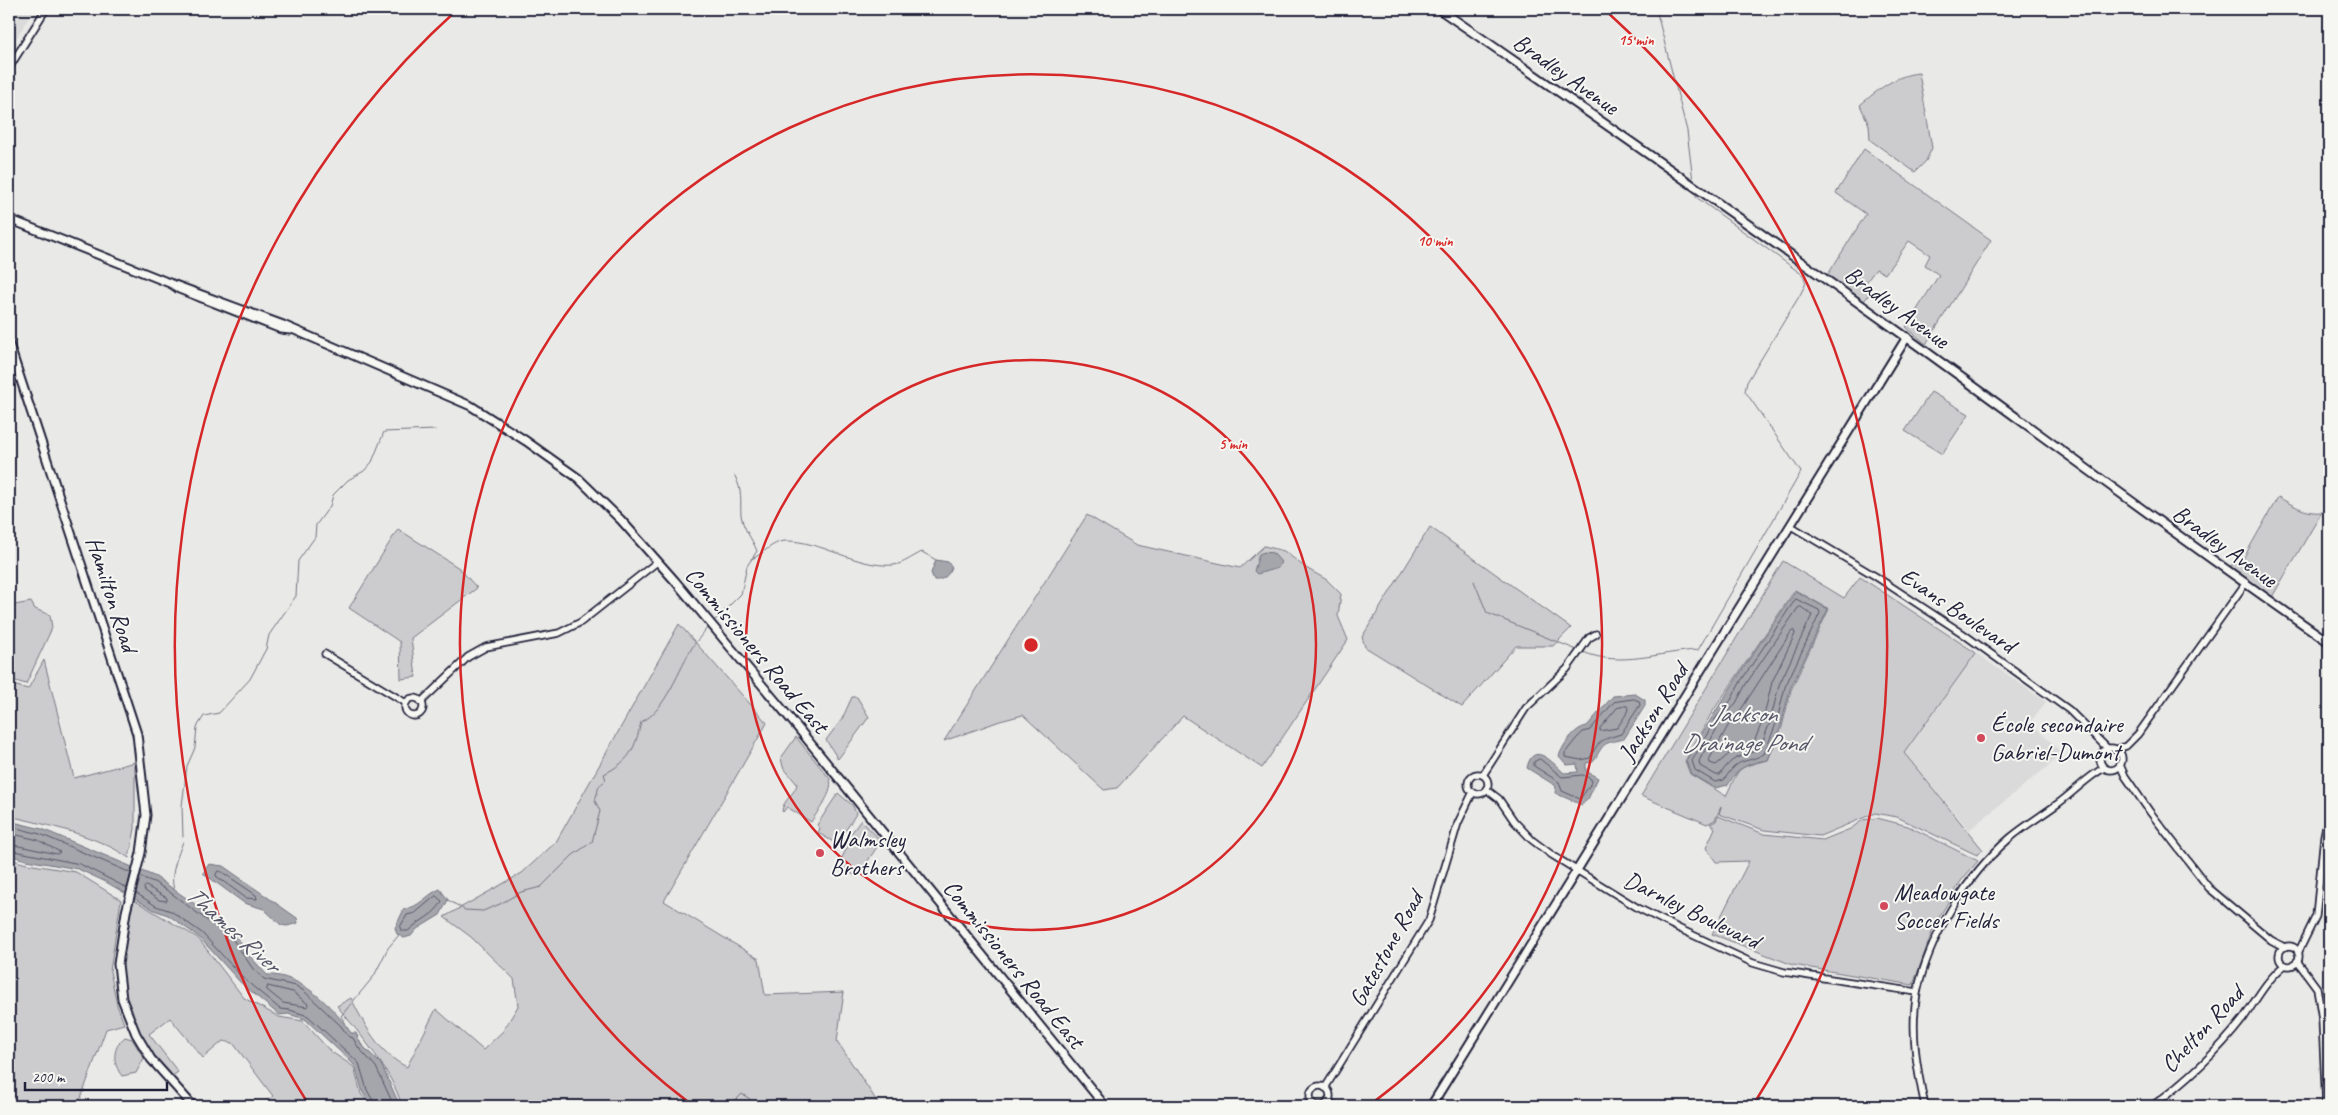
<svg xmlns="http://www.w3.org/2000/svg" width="2338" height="1115" font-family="Caveat,sans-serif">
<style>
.built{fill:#dadada}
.green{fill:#ccccce;stroke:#777784;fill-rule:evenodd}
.water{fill:#a5a5ac;stroke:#71717f}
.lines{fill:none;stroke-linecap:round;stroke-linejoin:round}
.shore{stroke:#565668;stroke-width:1}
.stream{stroke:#71717f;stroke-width:1}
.minor-casing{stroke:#22223b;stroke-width:9}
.major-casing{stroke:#22223b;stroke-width:11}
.minor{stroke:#f6f6f2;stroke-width:5.5}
.major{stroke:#f6f6f2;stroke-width:7}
.ring{fill:none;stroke:#d62828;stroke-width:2.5}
.poi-dot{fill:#d1495b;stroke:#f6f6f2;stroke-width:2}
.labels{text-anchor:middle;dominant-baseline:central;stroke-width:4;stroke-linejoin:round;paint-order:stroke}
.street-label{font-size:24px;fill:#22223b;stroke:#f6f6f2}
.poi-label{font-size:24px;fill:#22223b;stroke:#f6f6f2;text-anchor:start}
.water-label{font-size:25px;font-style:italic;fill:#565668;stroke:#f6f6f2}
.centre{fill:#d62828;stroke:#f6f6f2;stroke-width:2.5}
.ring-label{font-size:15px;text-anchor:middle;font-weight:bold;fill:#d62828;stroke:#f6f6f2;stroke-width:4;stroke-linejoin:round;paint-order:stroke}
</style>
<rect width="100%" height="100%" fill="#e9e9e7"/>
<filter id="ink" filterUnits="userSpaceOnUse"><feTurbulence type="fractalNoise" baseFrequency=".02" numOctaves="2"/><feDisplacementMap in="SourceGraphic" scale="10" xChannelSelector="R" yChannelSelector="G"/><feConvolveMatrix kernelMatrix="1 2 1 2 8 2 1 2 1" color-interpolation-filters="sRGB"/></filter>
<g filter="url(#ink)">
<!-- built -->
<g class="built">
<path d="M9,9H34L9,50Z"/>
<path d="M1976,653L2046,702L2030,722L2063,754L1969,830L1904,753Z"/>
</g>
<!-- green -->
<g class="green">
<path d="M1919,73L1932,148L1926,161L1915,172L1870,140L1869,125L1860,105C1878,90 1895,75 1919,73Z"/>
<path d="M1864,149L1991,240L1926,344L1906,327L1939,275L1925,265L1930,255L1909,241L1885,274L1876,269L1864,285L1871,292L1864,301L1827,276L1866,214L1836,193Z"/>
<path d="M1931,392L1969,414L1942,454L1905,431Z"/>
<path d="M2278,497C2293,505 2305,514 2322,512L2272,597L2230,566L2243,559Z"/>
<path d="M1087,515L1137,545L1240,568L1264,546L1284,551L1306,568L1327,580L1341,594L1338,616L1348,640L1262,768L1183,716L1117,788L1104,790L1023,715L1000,721L944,741Z"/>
<path d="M1430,527L1571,628L1553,646H1516L1462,707L1365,647L1362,637Z"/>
<path d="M398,529L459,568L477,588L411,638L416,677L401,679L400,642L349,608Z"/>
<path d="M1783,561L1844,598L1860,577L1976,653L1904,753L1983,850L1977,855L1897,817L1875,813L1820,836L1764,830L1719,814L1721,807L1715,820L1707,824L1641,796ZM1795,590L1829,609L1791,690L1782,727L1768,760C1735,768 1740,767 1726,796L1690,774L1685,761L1711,714Z"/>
<path d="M31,602L35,609L50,615L52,628L26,684L9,679V606Z"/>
<path d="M679,624L767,723L664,901L759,959L765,995L844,992L837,1041L880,1106H402C392,1071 360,1034 337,1006L351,998C364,1024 379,1054 407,1067L436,1009L483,1050L503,1031L518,1006L514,979L471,937L444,917L522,873L556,842Z"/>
<path d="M44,660L74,778L135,762V829L129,858C97,835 47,825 9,816V684L28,689Z"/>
<path d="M852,697H857L869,717L838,759L826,740L842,719Z"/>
<path d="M796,737L830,779C834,793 818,810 811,822L787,807L783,812L782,811C783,800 795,794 797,784L783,767L781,758Z"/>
<path d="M838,793L853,806L856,814L837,844L818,833L820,828L817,825Z"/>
<path d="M1718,816L1764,834L1823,840L1850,829L1863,820L1877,818L1908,826L1978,861L1961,881L1935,924L1913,985L1793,965L1712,934L1749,861L1716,862L1706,848L1715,828L1710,824L1716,821Z"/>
<path d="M861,820L881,841L857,877L838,865L848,846L844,843Z"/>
<path d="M9,859L27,864L76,872L121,900L110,971L117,1005L124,1024L106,1029L78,1106H9Z"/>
<path d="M132,899L198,938L244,998L279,1017L303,1021L330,1051L354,1067L361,1094L371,1106H261L273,1096L233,1043L223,1041L203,1058L170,1018L149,1034L178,1072L171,1077C145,1046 120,1007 122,964C122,943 128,920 132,899Z"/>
<path d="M125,1037L132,1039L144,1058L136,1073L122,1076C112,1063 112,1047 125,1037Z"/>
</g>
<!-- water -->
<g class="water">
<path d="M1264,552L1273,553L1281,562L1278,568L1257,574L1254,571L1259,554Z"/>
<path d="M936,560L948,562L952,567C949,575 943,581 934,580L931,573Z"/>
<path d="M1796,591L1828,609L1790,689L1781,726L1768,760C1748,763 1738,767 1728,785L1715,788L1691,774L1686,761C1719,703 1757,647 1796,591Z"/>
<path d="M1635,694L1645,700V706L1624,739C1600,744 1605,743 1593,762L1586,763V771L1598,778L1588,799L1582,805L1555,793L1556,786L1527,768C1533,740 1552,762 1564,773L1578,772L1577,764L1567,765L1559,756C1563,745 1574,728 1587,726L1613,696Z"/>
<path d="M9,821L42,829L156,877L199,907L223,928L238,938L247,953L267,975C299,973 334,1007 351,1033H356L361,1044L381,1064L400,1106H372L363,1093L355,1066L348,1059L305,1019L288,1014L279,1015L240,982L199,937L168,915L154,910L106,882L78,869L26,860L9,855Z"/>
<path d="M209,864L223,866L297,918L298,923L287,926L281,925L264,909L244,903L203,873Z"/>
<path d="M440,889L448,900L440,915L417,929L411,936L404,938L397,934L395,928L404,909C419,908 427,894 440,889Z"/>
</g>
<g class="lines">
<!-- shore -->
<g class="shore">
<path d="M1796,599L1819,610L1820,613L1785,687L1776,724L1764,754C1744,765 1740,755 1724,780L1715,782L1695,770L1692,761L1716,718L1731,700L1741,681Z"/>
<path d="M1801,607L1812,615L1779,685L1770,722L1760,749C1741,758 1733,754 1720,775H1716L1700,766L1699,761L1721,721L1736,703L1746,684L1798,608Z"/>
<path d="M1794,631L1795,634L1772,682L1763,720L1754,742L1735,749L1716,765L1710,763L1709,760L1728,726L1742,708L1791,632Z"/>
<path d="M1634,699L1639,701L1640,705L1621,734C1601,740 1599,740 1590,758L1581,760L1565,757V753L1576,739L1583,732L1590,730L1614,702Z"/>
<path d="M1627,706L1629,710L1617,728L1600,731V728L1617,708Z"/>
<path d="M1540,759L1562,777L1583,775L1591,779L1592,782L1580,799L1562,791L1559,782L1534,766V762Z"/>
<path d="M9,826L40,834L131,873"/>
<path d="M9,833L38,840L60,852L57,854L9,844"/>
<path d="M9,850L80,864L127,888"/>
<path d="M218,871L222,872L256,895L257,899L246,898L216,876Z"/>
<path d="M140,877L154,882L171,893L234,941L253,969L264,979L296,986L304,991L341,1026L348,1036L353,1038L358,1047L376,1067L394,1106"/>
<path d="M146,886L167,898V901L159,900L145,891L144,888Z"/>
<path d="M136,893L156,906L171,911L202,933L244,979L280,1009L290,1010L308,1016L359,1063L367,1090L376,1106"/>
<path d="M436,896L442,901C436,915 419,920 408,931H401L400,927L407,915L415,913Z"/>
<path d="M268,986L293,992L308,1004V1007L283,1003L267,990Z"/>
</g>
<!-- stream -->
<g class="stream">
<path d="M1656,9L1687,131L1693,181"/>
<path d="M751,559C763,555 771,542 785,541C821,540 856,568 894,565C903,564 913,556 922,552L936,560"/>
<path d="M1474,581L1487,613L1577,650"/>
<path d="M714,621L741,594L747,566L757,551C752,538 743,529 741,515C740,498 743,493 735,476"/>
<path d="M1583,652C1621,668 1658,652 1698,650L1801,472L1745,391L1747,382L1800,295L1806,283L1803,275L1696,197L1695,190"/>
<path d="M183,837L182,806L187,766L195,748L197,727L204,716L219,713L250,679L266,649L269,635L296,596L298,561L315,537L316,525L330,506L333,495L348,480L364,471L372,462L384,432L435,430"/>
<path d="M174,889C169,877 178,854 183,842"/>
<path d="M448,900L465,910L483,911L500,904L521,892L541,887L573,855L592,842L600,811L595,801L599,786L606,780L604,774C630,761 635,749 641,722C665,712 680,667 693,646C697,640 703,634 707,628"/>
<path d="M345,1023L341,1016L374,976L388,948L399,935"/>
<path d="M720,1106L737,1099L742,1094L750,1099"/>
</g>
<!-- minor casing -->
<g class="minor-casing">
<g id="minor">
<path d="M9,68L46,9"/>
<path d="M1791,526L1875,576L1962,633L2069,710L2108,749"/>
<path d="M325,654L406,703"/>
<circle cx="414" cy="707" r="9"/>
<path d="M421,702L468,657L486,647L559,633L581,622L657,562"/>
<circle cx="2111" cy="759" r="11"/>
<path d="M2115,750L2126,746L2138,734L2245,584"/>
<path d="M2120,765L2125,776L2150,812L2209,888L2271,940L2284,947"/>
<circle cx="1478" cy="784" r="10"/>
<path d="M1483,775L1526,708L1567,669L1589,638L1596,634"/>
<path d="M1486,789L1499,799L1514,821L1532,840L1552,855L1638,908L1680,929L1753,963L1784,972L1917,992"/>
<circle cx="2289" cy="956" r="10"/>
<path d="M2298,953L2316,916L2324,836L2329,812"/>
<path d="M2297,961L2317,988L2322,1019L2326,1106"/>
<circle cx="1320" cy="1096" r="10"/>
<path d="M1325,1088L1429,920L1458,823L1473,792"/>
<path d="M1328,1101L1336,1106"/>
<path d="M1925,1106C1917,1070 1910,1030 1917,993C1929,937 1966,876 2010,838C2024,826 2041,816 2056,805C2073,793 2087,777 2104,768"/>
<path d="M2152,1106C2185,1082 2218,1051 2243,1019C2256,1000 2267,979 2285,965"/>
</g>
</g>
<!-- major casing -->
<g class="major-casing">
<g id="major">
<path d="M1439,9C1596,117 1752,226 1906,337C2047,439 2186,543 2329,642"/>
<path d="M9,219L172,284"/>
<path d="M290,330L281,329L179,289L172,284L283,325L471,406L526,441L578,478L621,520L675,581L798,728L1105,1106"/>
<path d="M9,344L137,734L146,815L141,853L126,912L118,964L122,999L136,1034L151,1059L193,1106"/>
<path d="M1431,1106L1907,337"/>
</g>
</g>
<!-- minor -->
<use href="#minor" class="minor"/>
<!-- major -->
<use href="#major" class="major"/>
</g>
</g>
<!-- distance rings -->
<g class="ring">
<circle cx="1031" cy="645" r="285"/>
<path d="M691 1104A571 571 0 1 1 1371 1104"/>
<path d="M309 1105A856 856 0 0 1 458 9M1604 9A856 856 0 0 1 1753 1105"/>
</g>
<!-- markers -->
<g class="poi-dot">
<circle cx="1981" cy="738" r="5"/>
<circle cx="820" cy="853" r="5"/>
<circle cx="1884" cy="906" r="5"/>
</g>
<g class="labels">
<!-- street labels -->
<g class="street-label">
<text transform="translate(1566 74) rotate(35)">Bradley Avenue</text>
<text transform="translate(1897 307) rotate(36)">Bradley Avenue</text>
<text transform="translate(2225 546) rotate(36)">Bradley Avenue</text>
<text transform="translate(112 594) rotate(72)">Hamilton Road</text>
<text transform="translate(1958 610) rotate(34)">Evans Boulevard</text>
<text transform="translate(757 650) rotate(50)">Commissioners Road East</text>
<text transform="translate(1653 712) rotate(-58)">Jackson Road</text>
<text transform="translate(1692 910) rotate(26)">Darnley Boulevard</text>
<text transform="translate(1386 949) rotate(-61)">Gatestone Road</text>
<text transform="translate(1014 964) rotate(51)">Commissioners Road East</text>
<text transform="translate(2202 1029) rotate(-47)">Chelton Road</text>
</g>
<!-- poi labels -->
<g class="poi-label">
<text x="1991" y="724">École secondaire<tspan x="1991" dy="28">Gabriel-Dumont</tspan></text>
<text x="830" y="839">Walmsley<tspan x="830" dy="28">Brothers</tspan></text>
<text x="1894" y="892">Meadowgate<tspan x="1894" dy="28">Soccer Fields</tspan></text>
</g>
<!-- water labels -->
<g class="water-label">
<text x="1744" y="714">Jackson<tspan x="1744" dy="29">Drainage Pond</tspan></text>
<text transform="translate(233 929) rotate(42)">Thames River</text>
</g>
</g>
<circle cx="1031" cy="645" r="8" class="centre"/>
<g class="ring-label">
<text x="1636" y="45">15 min</text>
<text x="1435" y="246">10 min</text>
<text x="1233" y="449">5 min</text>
</g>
<!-- margin -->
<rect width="2338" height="1115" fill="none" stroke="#f6f6f2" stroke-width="30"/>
<rect x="15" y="15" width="2308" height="1085" fill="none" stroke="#22223b" stroke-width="2" filter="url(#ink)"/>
<!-- scale -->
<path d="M25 1082v8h142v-8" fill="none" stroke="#22223b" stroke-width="2.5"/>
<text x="32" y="1082" font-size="15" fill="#22223b" stroke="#f6f6f2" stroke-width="4" paint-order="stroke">200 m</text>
</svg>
